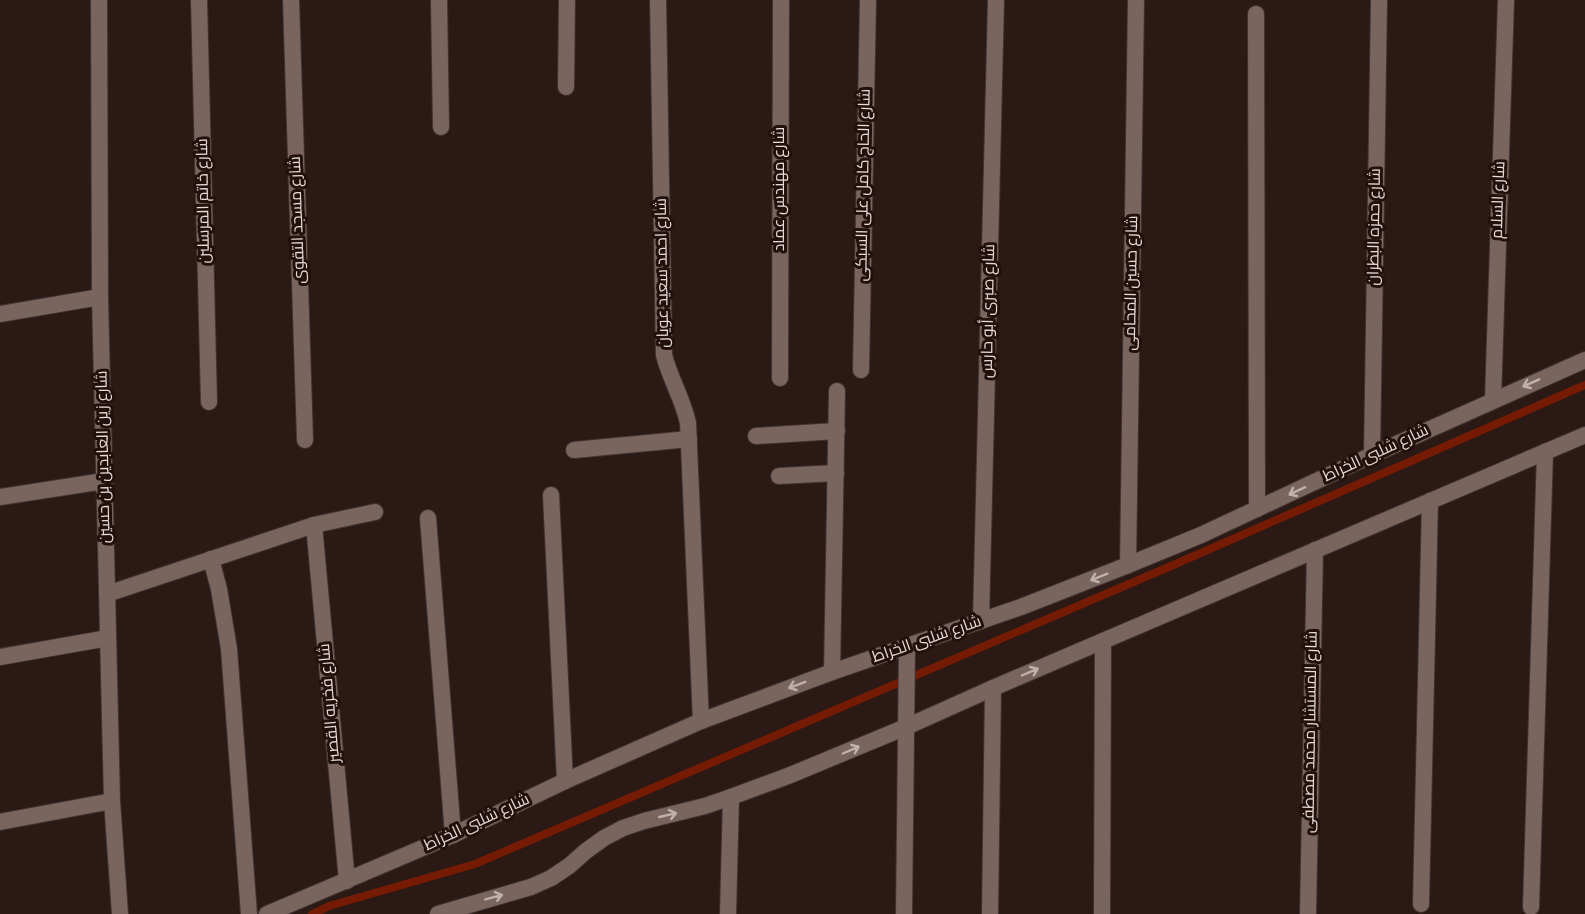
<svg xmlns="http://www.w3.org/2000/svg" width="1585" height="914" font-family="Overpass,Cairo,sans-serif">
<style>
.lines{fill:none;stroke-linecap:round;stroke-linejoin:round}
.stream{stroke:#751b04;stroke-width:8}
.minor-casing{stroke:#413331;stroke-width:18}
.tertiary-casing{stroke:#413331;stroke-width:18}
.minor{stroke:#7a645e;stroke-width:16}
.tertiary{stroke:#7a645e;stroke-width:16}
.oneway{stroke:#c0b0ac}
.labels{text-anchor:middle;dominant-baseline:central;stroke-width:6;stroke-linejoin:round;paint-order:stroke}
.street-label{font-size:16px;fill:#e6d9d6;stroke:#21100c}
</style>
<rect width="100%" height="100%" fill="#2b1915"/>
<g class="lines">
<!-- stream -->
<path class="stream" d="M312,914L329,906L475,864L1164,569L1585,385"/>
<!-- minor casing -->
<g class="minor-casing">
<g id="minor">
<path d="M99,0L100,297L112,801L120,914"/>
<path d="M199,0L209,402"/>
<path d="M291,0L305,440"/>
<path d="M439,0L441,127"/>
<path d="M658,0L664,355C670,379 683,399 688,423L701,721"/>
<path d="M1256,14L1257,509"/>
<path d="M566,87L567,0"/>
<path d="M0,314L100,297"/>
<path d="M861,370L868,0"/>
<path d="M780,378L781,0"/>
<path d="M1493,400L1506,0"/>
<path d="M756,436L837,431"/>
<path d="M574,450L689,439"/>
<path d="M1372,455L1379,0"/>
<path d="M779,476L836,473"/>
<path d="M551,495L565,781"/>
<path d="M0,497L104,481"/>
<path d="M428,518L453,835"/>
<path d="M314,525L347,881"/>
<path d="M211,559L219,589L229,649L249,914"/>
<path d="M1128,565L1136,0"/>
<path d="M107,594L314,525L375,512"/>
<path d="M981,621L996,0"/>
<path d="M0,657L108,638"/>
<path d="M832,672L837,391"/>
<path d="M0,822L112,801"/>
<path d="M1421,904L1430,501"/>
<path d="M1531,907L1545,452"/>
<path d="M728,914L731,797"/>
<path d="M904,914L907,647"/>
<path d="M990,914L993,688"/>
<path d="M1102,914L1103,641"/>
<path d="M1308,914L1315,550"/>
</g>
</g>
<!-- tertiary casing -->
<g class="tertiary-casing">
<g id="tertiary">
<path d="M267,914L453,835L565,781L701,721L832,672L1021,607L1128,565L1201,535L1372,455L1585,360"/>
<path d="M438,914L531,887L551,878L569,866L586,851L604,838L623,828L644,821L705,806L731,797L788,776L906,727L993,688L1585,435"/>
</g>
</g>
<!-- minor -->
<use href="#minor" class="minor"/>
<!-- tertiary -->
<use href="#tertiary" class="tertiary"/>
</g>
<!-- one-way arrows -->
<defs><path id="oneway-shaft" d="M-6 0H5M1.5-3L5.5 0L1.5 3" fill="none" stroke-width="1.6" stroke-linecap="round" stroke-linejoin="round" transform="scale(1.5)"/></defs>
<g class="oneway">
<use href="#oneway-shaft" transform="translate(1531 383) rotate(156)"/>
<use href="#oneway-shaft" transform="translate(1297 491) rotate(155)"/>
<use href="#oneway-shaft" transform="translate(1099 577) rotate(158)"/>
<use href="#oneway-shaft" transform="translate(1030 672) rotate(-23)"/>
<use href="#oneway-shaft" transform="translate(797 685) rotate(159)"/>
<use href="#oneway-shaft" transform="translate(851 750) rotate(-23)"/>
<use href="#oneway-shaft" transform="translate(668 815) rotate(-13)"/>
<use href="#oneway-shaft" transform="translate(494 897) rotate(-15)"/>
</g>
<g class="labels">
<!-- street labels -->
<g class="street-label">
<text transform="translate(864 185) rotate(-89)">شارع الحاج كامل على السبكى</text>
<text transform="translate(780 189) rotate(-90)">شارع مهندس عماد</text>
<text transform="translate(1499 200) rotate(-88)">شارع السلام</text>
<text transform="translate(204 201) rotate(-91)">شارع خاتم المرسلين</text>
<text transform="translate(298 220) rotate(-92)">شارع مسجد التقوى</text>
<text transform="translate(1375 227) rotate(-89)">شارع حمزه البطران</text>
<text transform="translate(663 273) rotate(-91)">شارع احمد سعيد عويان</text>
<text transform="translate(1132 283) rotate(-89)">شارع حسين المحامى</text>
<text transform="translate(989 311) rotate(-89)">شارع صبرى أبو حارس</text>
<text transform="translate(1376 454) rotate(-25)">شارع شلبى الخراط</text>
<text transform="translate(104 457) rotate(-91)">شارع زين العابدين بن حسين</text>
<text transform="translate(927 640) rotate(-19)">شارع شلبى الخراط</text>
<text transform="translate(330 703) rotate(-95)">شارع فخريه القصير</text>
<text transform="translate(1311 732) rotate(-89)">شارع المستشار محمد مصطفى</text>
<text transform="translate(477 823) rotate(-25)">شارع شلبى الخراط</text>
</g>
</g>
</svg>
